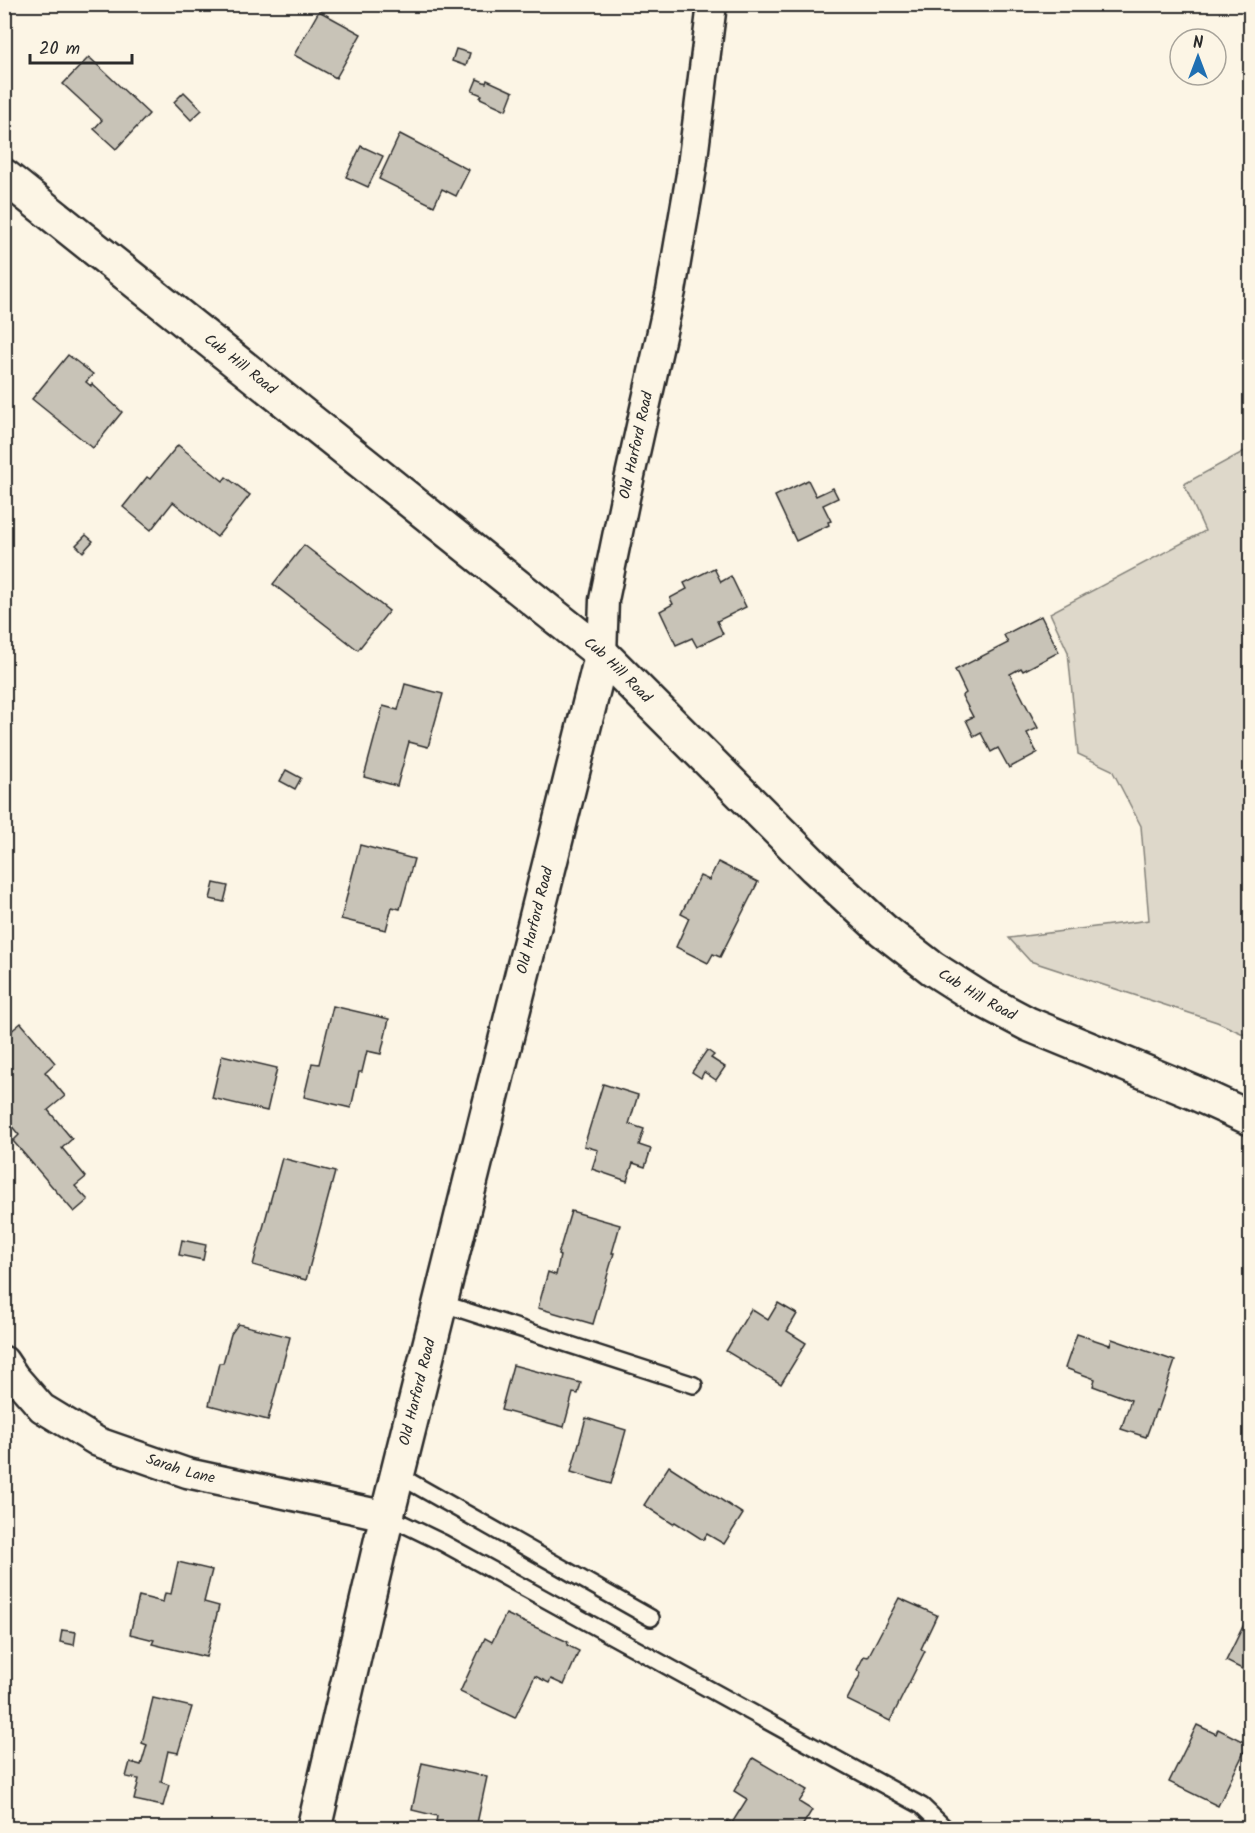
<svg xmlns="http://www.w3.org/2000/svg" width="1255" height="1833" font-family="Kalam,sans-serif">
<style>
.green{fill:#ded8ca;stroke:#84827a;stroke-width:1.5}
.building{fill:#c8c3b7;stroke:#2b2b2b;stroke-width:1.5}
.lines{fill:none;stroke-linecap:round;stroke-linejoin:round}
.service-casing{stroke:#2b2b2b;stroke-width:20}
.minor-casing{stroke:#2b2b2b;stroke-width:33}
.tertiary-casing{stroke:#2b2b2b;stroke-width:38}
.service{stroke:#fcf5e5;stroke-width:15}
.minor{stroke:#fcf5e5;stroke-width:28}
.tertiary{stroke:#fcf5e5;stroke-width:33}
.labels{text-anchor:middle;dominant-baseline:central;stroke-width:5;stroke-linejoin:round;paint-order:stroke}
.street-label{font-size:15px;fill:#2b2b2b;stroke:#fcf5e5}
</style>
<rect width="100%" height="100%" fill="#fcf5e5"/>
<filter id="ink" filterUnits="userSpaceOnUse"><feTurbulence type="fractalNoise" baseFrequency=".0167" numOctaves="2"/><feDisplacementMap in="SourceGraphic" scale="12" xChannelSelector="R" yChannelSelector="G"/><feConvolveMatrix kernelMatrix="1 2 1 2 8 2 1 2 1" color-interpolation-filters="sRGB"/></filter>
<g filter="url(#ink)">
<!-- green -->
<path class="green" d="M1250,448V1037L1217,1022L1030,961L1009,938L1149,920L1141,826L1112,770L1078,754L1068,652L1050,613L1205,531L1184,484Z"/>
<!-- building -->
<g class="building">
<path d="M319,11L361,34L336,78L294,55Z"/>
<path d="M456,49L470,53L466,66L452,61Z"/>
<path d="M89,57L149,114L116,149L94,129L102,120L63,84Z"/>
<path d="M477,79L486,83L487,80L513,92L506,110L480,98L482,95L472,91Z"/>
<path d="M184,92L202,110L191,120L174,102Z"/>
<path d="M400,134L469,170L456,196L442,189L434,206L379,179Z"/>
<path d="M361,146L383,156L368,187L346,177Z"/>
<path d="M68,355L93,374L86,382L91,386L92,384L122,412L93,448L32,399Z"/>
<path d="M178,445L223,481L226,477L250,495L217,537L173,502L151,530L123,507L147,477L150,479Z"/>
<path d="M808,480L816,496L833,488L838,498L823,505L831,521L828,522L829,525L796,541L775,496Z"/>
<path d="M86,535L93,541L83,552L76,545Z"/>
<path d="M304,545L389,611L358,650L273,584Z"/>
<path d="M714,568L721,582L731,576L746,607L717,621L723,634L697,647L692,638L676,645L660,611L673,604L670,598L687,589L684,583Z"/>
<path d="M1041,616L1059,652L1023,671L1021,668L1010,674L1038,728L1027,733L1037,753L1009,768L998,748L991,752L981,733L974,737L966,720L973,717L962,696L966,693L955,670L1008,643L1004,635Z"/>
<path d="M405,684L443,694L428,747L409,742L397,786L364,777L383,706L398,710Z"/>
<path d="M286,770L301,778L295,789L280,781Z"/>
<path d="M360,845L414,859L400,909L392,907L386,930L341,919Z"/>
<path d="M718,862L758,882L720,957L713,954L708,963L676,947L689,918L681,914L700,876L709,880Z"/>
<path d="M214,883L228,886L224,902L210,899Z"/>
<path d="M333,1006L389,1019L381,1054L367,1051L362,1072H359L351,1108L304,1097L312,1063L319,1064Z"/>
<path d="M21,1023L55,1063L45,1072L65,1096L48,1110L72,1139L62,1148L86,1177L75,1186L88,1200L74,1212L13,1141L19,1135L4,1117V1037Z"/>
<path d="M707,1050L714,1055L711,1058L725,1067L716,1080L704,1072L701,1078L692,1072Z"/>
<path d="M222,1055L277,1068L267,1111L212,1098Z"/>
<path d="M603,1084L638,1095L629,1124L644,1129L639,1145L651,1149L645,1167L633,1163L627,1181L592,1169L598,1150L584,1146Z"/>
<path d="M282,1158L335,1172L306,1280L253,1265Z"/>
<path d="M571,1211L620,1225L612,1253H614L593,1324L538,1308L548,1272L556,1275L560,1256L558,1255Z"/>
<path d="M182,1240L206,1245L203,1260L179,1255Z"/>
<path d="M778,1303L797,1314L787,1331L806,1343L781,1384L726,1351L751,1309L768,1320Z"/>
<path d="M238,1324L290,1337L268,1420L209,1405L219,1363H223L231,1334Z"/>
<path d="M1077,1334L1110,1345L1112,1339L1175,1361L1158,1411L1156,1410L1146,1437L1121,1429L1131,1400L1093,1386L1095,1379L1065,1368Z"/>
<path d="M513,1365L581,1383L578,1394L573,1393L564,1427L501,1410Z"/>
<path d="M586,1418L626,1430L611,1484L571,1472Z"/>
<path d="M669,1466L743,1514L724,1544L707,1534L703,1540L675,1522L673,1524L644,1505Z"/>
<path d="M178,1562L212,1570L204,1602L219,1606L206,1657L152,1644L154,1640L130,1634L139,1596L163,1602L165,1593L171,1594Z"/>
<path d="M899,1598L937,1615L921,1649L925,1651L890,1721L847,1700L861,1673L857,1670L864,1656L868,1657Z"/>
<path d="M1250,1612V1673L1226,1661Z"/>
<path d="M506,1614L568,1642L567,1645L579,1651L564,1685L551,1679L549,1683L535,1676L515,1718L460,1692L485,1638L492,1642Z"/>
<path d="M62,1630L76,1632L74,1645L60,1642Z"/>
<path d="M153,1698L192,1707L178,1753L168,1751L161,1782L169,1785L163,1806L134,1800L139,1779L126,1777L130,1762L141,1765L147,1745L142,1743Z"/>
<path d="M1197,1725L1216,1734L1218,1729L1248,1744L1218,1806L1169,1782Z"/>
<path d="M753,1758L807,1790L799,1802L812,1810L801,1828H723L728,1820L732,1823L747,1799L734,1791Z"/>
<path d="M422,1763L487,1777L476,1828H435L437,1816L412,1810Z"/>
<path d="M53,1822L78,1828H51Z"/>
</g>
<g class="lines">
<!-- service casing -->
<g class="service-casing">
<g id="service">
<path d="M441,1303L694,1385"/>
<path d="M398,1475L651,1618"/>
<path d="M387,1516L443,1543L922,1806L945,1828"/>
</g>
</g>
<!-- minor casing -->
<g class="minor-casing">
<g id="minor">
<path id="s1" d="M602,654L604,600L625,498L671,291L691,174L712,4"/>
<path id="s2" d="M4,1361L14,1376L42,1408L98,1442L187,1473L387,1516"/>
</g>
</g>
<!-- tertiary casing -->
<g class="tertiary-casing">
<g id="tertiary">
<path id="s3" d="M4,176L602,654L815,867L883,930L932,968L979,998L1028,1024L1193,1092L1250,1118"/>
<path id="s4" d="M314,1828L387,1516L602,654"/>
</g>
</g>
<!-- service -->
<use href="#service" class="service"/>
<!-- minor -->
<use href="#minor" class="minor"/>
<!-- tertiary -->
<use href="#tertiary" class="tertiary"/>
</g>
</g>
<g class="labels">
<!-- street labels -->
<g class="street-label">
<text stroke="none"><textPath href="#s3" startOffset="302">Cub Hill Road</textPath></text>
<text stroke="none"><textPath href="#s1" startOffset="212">Old Harford Road</textPath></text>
<text stroke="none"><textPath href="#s3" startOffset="788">Cub Hill Road</textPath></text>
<text stroke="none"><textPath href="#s4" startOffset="934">Old Harford Road</textPath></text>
<text stroke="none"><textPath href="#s3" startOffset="1274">Cub Hill Road</textPath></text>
<text stroke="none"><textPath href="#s4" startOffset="448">Old Harford Road</textPath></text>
<text stroke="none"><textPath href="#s2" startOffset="213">Sarah Lane</textPath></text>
</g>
</g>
<!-- margin -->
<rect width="1255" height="1833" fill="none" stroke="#fcf5e5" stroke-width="24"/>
<rect x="12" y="12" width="1231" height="1809" fill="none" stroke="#2b2b2b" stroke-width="2" filter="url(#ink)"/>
<!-- north arrow -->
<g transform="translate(1198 57)"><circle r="28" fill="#fcf5e5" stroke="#a8a49b" stroke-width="1.5"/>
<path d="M0-4.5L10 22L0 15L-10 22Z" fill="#1f6fb2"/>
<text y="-9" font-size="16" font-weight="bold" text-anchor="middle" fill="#2b2b2b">N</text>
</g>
<!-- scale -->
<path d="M30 54v9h102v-9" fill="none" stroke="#2b2b2b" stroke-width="3"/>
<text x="39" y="54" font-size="18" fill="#2b2b2b" stroke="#fcf5e5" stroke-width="4.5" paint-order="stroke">20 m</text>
</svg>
